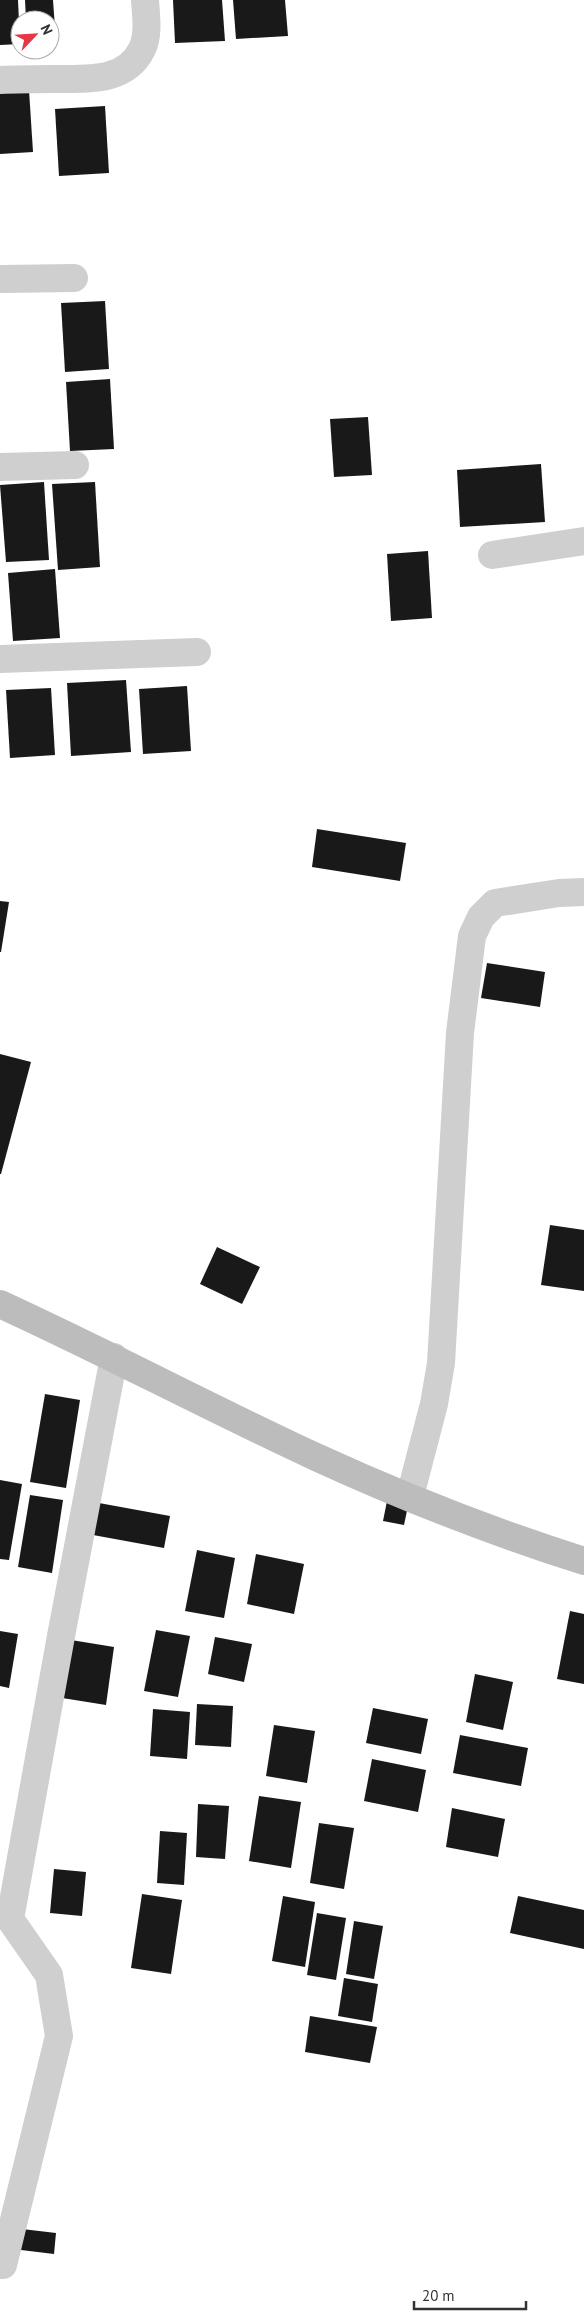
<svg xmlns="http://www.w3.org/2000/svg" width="584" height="2321" font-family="'PT Sans',sans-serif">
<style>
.building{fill:#191919}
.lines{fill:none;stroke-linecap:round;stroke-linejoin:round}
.minor{stroke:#cfcfcf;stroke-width:28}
.secondary{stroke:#bcbcbc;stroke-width:28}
</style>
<rect width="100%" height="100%" fill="#fff"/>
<!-- building -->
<g class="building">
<path d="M0,0H18L20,44L0,45Z"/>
<path d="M25,0H53L56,42H50V20H26Z"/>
<path d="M173,0H222L225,41L175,43Z"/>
<path d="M233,0H285L288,36L236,39Z"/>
<path d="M29,90L33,152L0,154V92Z"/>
<path d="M105,106L109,173L59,176L55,109Z"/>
<path d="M105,301L109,369L65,372L61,303Z"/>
<path d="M110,379L114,449L70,451L66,382Z"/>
<path d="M368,417L372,475L334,477L330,419Z"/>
<path d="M541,464L545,522L460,527L457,470Z"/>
<path d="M44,482L49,560L6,562L0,485Z"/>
<path d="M95,482L100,567L58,570L52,484Z"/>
<path d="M428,551L432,618L391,621L387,554Z"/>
<path d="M55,569L60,638L13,641L8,573Z"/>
<path d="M126,680L131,752L71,756L67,683Z"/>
<path d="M187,686L191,751L143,754L139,689Z"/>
<path d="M51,688L55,755L10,758L6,690Z"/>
<path d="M317,829L406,843L400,881L312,867Z"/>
<path d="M0,901L9,902L1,952H0Z"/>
<path d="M487,963L545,972L540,1007L481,998Z"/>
<path d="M0,1054L31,1062L1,1174H0Z"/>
<path d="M550,1225L584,1230V1291L541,1285Z"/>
<path d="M217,1247L260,1267L242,1304L200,1284Z"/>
<path d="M45,1394L80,1400L66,1488L30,1482Z"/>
<path d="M0,1480L22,1484L9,1560L0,1559Z"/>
<path d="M30,1495L63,1500L52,1573L18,1567Z"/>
<path d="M387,1501L408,1506L404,1525L383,1521Z"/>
<path d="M99,1503L170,1516L164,1548L93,1535Z"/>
<path d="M197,1550L235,1558L224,1618L185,1611Z"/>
<path d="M256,1554L304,1564L294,1614L247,1604Z"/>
<path d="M570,1611L584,1614V1684L557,1679Z"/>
<path d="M156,1630L190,1636L178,1697L144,1691Z"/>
<path d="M0,1631L18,1634L9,1688L0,1686Z"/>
<path d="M215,1637L252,1644L244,1682L208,1674Z"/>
<path d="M65,1639L114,1647L106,1705L56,1697Z"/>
<path d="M475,1674L513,1682L503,1730L466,1722Z"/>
<path d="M197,1704L233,1706L231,1747L195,1745Z"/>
<path d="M373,1708L428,1719L421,1754L366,1743Z"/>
<path d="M153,1709L190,1712L187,1759L150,1756Z"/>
<path d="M274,1725L315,1731L307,1783L266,1776Z"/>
<path d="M460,1735L528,1748L521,1786L453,1773Z"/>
<path d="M372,1759L426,1770L418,1812L364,1801Z"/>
<path d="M259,1796L301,1802L291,1868L249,1861Z"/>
<path d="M198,1804L229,1806L225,1859L196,1857Z"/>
<path d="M452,1808L505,1819L498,1857L446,1847Z"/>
<path d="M319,1823L354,1828L344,1889L310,1883Z"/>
<path d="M160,1831L187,1833L184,1885L157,1883Z"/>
<path d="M54,1869L86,1872L82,1916L50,1913Z"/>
<path d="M142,1894L182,1900L171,1974L131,1968Z"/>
<path d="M283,1896L315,1902L305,1967L272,1961Z"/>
<path d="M518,1896L584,1910V1949L510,1933Z"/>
<path d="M317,1913L346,1918L336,1980L307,1975Z"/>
<path d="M354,1921L383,1926L374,1979L346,1974Z"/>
<path d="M344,1978L378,1984L372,2022L338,2016Z"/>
<path d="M310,2016L377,2027L370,2063L305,2052Z"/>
<path d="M22,2229L56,2233L54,2254L21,2250Z"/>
</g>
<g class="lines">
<!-- minor -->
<g class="minor">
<path d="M0,80C19,79 38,79 57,79C88,79 126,82 142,49C149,35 146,16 145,0"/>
<path d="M0,279L74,278"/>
<path d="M0,467L75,465"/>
<path d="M492,555L584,541"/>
<path d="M0,659L197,652"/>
<path d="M410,1496L434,1404L441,1363L460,1033L472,936L481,917L495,903L559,893L584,892"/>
<path d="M3,2265L59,2036L49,1975L10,1919L61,1636L114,1357"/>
</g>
<!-- secondary -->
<path class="secondary" d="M0,1304C107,1353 210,1408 316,1457C403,1497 493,1532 584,1561"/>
</g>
<!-- north arrow -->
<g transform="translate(35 35) rotate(65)"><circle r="24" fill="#ffffff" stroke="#adadad"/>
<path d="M0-4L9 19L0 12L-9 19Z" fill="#e63844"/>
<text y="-8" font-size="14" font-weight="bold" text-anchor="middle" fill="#323232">N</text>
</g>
<!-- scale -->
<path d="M414 2301v8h112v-8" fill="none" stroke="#323232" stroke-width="2.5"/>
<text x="422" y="2301" font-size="15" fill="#323232" stroke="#ffffff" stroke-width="4" paint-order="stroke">20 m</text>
</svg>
